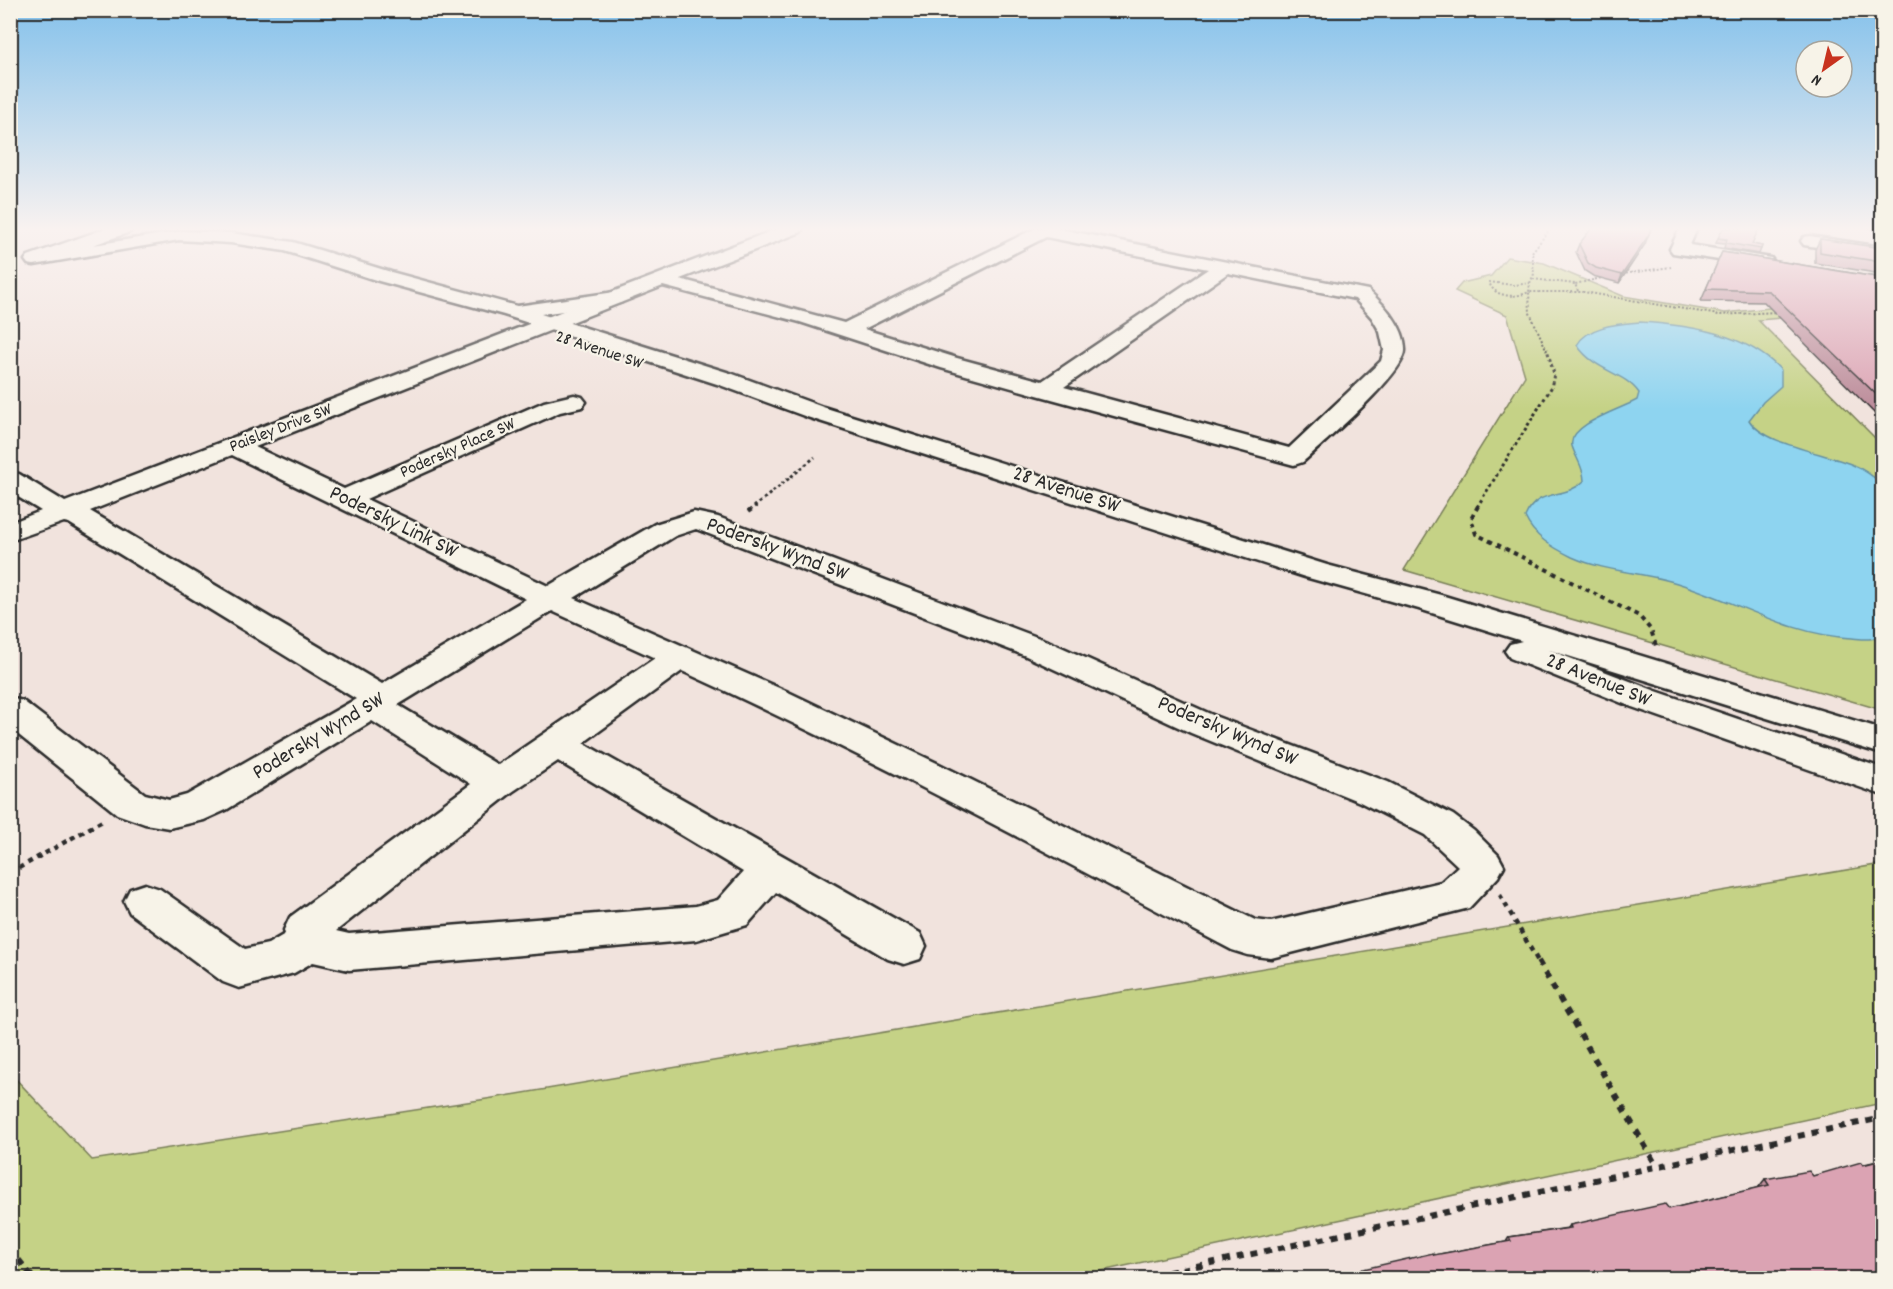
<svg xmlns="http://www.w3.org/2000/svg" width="1893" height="1289" font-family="Dekko,sans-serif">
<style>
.green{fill:#c5d286;stroke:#787e58;stroke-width:1.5}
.water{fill:#8ed4f0;stroke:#6690a1;stroke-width:1.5}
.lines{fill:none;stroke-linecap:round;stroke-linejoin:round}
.minor-casing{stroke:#2b2b2b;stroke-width:5}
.major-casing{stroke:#2b2b2b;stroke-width:5}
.path-far4{stroke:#2b2b2b;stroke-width:2;stroke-dasharray:2 2;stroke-linecap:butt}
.path-far3{stroke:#2b2b2b;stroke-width:3;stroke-dasharray:3 3;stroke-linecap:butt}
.path-far2{stroke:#2b2b2b;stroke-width:4;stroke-dasharray:4.5 4.5;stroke-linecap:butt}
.path-far1{stroke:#2b2b2b;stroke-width:4.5;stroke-dasharray:5 5;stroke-linecap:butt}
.path{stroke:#2b2b2b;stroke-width:6;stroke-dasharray:7 7;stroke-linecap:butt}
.minor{fill:#f7f3e8;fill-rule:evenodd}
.major{fill:#f7f3e8;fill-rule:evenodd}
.wall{fill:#bc8c9a;stroke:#2b2b2b;stroke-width:1.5}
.shaded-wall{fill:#99727d;stroke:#2b2b2b;stroke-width:1.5}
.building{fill:#dba3b3;stroke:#2b2b2b;stroke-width:1.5}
.labels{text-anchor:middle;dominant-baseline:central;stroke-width:4.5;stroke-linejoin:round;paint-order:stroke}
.far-street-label{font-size:18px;fill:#2b2b2b;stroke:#f7f3e8}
.street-label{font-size:22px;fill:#2b2b2b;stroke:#f7f3e8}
</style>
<rect width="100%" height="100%" fill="#f1e3dd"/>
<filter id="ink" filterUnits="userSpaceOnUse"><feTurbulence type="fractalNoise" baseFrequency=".0167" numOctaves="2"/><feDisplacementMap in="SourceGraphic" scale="12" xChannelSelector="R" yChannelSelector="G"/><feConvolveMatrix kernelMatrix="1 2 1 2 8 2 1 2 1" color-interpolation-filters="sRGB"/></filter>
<g filter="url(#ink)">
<!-- green -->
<g class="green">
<path d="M1507,257L1544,263L1623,296L1725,313L1805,304L1826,314L1758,320L1882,445V710L1404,570L1525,376L1507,315L1455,291L1462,283L1491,276Z"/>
<path d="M1882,864V1103L1069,1278H11V1074L92,1160L493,1098Z"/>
</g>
<!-- water -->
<path class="water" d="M1640,322C1689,325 1746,333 1781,370V386L1763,402L1749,420C1764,445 1828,453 1855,466C1865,470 1874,477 1882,484V635C1872,641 1863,639 1852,638C1786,635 1732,598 1670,581C1638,572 1603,571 1572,557C1552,547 1534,537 1525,517C1538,486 1564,501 1584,481C1584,467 1576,459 1572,446C1567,425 1621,409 1637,400L1639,393C1625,372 1595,372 1577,345C1588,325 1620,324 1640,322Z"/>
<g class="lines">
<!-- minor casing -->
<g class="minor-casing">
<g id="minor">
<path d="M779,228H803L801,232L680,279L844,323L1036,228H1055L1368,290C1384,305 1406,327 1405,351C1404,374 1323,443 1303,462L1294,465L1037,395L941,368L800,322L663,286L255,447L344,489L544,402L574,395L582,397L586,402L582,407L560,412L366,499L548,586L655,524L694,512L718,517L1050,642L1217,717L1388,782L1453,815L1474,831L1498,855L1504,866L1498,877L1469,908L1271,958L1248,955L1232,950C1050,854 869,756 682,671L583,743L920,933L926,946L920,959L904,964L888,959L776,892L747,925L696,940L349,970L313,962L294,973L239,988L223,982L130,913L124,901L130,889L145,884L160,889L245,949L268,944L285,934L284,930L290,917L471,784L372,721L226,810L204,820L169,828L145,824L117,814L10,728V698L23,701L145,794L169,800L187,795L356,699L69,523L64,522L10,541V523L41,511L10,492V472L19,474L65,502ZM1046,237L1208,269L1042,381L957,358L864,329ZM1228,273L1355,299L1372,318L1380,332L1384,350L1381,361L1289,448L1064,387ZM232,455L526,599L382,684L90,511ZM696,529L1026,656L1191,733L1360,802L1425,835L1458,866L1441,882L1271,922L1255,920L939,764L786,691L574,598L675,536ZM552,611L655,658L498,765L398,705ZM558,761L743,872L718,900L696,906L349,934L336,931L512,792Z"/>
<path d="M1680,228H1697L1690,245L1765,257L1771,258L1774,262L1771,266L1765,267L1673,253L1670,249Z"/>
<path d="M1810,236L1882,247V257L1804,245L1801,241L1804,237Z"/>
</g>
</g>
<!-- major casing -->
<g class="major-casing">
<path id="major" d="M107,228H132L130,232L93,245L183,231L231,233L293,242L391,272L517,306L615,292L622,294L625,298L622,302L615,304L541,314L733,374L823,407L1327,565L1441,595L1882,729V754L1549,650L1656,691L1882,768V795L1632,707L1510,658L1505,651L1510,644L1522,641L1419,609L1305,577L807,417L717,384L504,315L379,281L285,251L231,243L179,240L34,265L28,264L25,260L28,256Z"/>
</g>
<!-- path-far4 -->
<g class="path-far4">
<path d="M1622,274L1671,267"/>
<path d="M1533,279L1575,284"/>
<path d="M1489,282L1514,285L1530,283L1529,292C1516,298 1494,298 1489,282Z"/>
<path d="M1530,283L1534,274L1532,252L1551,228"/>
<path d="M1578,291L1575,284L1606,277"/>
<path d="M1547,351L1530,313L1529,292H1584L1719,315L1777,312"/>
</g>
<!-- path-far3 -->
<g class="path-far3">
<path d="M754,507L815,457"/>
<path d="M1477,507L1551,388L1554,374L1547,349"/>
</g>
<!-- path-far2 -->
<g class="path-far2">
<path d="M1478,506L1471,519L1476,534L1639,616L1651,630L1656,646"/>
<path d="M748,512L756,506"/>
</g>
<!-- path-far1 -->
<g class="path-far1">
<path d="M10,873L104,820"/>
<path d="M1500,895L1539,963"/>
</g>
<!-- path -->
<g class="path">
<path d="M1538,961L1656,1165"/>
<path d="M10,1249L33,1278"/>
<path d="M1141,1278L1882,1118"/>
</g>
<!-- minor -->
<use href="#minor" class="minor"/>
<!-- major -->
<use href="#major" class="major"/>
</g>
<!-- wall -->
<g class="wall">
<path d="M1868,228H1882V235Z"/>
<path d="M1718,238L1752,244L1762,246L1759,254L1724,248L1725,244L1716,243Z"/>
<path d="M1820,239L1882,248V274L1815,263V250Z"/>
<path d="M1579,244H1645L1619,283L1593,276L1585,271L1576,252Z"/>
<path d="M1722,252L1882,278V421L1764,302L1701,301Z"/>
<path d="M1882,1160V1278H1324L1434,1255L1506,1242L1509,1237L1568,1228L1570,1225L1669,1209L1758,1188L1765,1179L1813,1176Z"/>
</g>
<!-- shaded-wall -->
<g class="shaded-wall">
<path d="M1651,229L1645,244L1619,283L1622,275Z"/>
<path d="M1838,1275L1834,1278H1825Z"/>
</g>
<!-- building -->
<g class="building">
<path d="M1592,228H1648L1651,229L1648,236L1622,275L1596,268L1588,263L1579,244Z"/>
<path d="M1723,228H1759L1752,244L1762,246L1761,249L1726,243L1727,239L1718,238Z"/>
<path d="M1820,239L1882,248V262L1820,252Z"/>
<path d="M1722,252L1882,278V400L1769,291L1706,289Z"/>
<path d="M1882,1160V1270L1841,1278L1838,1275L1825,1278H1324L1433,1253L1434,1255L1511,1241L1509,1237L1571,1228L1570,1225L1665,1204L1669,1209L1769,1185L1765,1179L1809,1171L1813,1176L1861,1162L1863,1165Z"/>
</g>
</g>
<!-- sky -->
<linearGradient id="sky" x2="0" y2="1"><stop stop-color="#84c1eb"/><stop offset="0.56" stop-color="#f9f2f0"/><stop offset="1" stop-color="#f9f2f0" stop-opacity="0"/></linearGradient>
<rect width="1893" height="409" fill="url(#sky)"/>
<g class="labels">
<!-- far-street labels -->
<g class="far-street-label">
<text transform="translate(599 351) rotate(18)">28 Avenue SW</text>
<text transform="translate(281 429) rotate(-21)">Paisley Drive SW</text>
<text transform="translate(458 449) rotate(-24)">Podersky Place SW</text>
</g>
<!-- street labels -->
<g class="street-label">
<text transform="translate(1066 491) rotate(18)">28 Avenue SW</text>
<text transform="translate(393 523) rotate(26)">Podersky Link SW</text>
<text transform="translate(777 550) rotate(20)">Podersky Wynd SW</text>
<text transform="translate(1598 681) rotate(22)">28 Avenue SW</text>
<text transform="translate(1227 732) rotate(23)">Podersky Wynd SW</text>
<text transform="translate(319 737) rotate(-31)">Podersky Wynd SW</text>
</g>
</g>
<!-- margin -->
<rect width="1893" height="1289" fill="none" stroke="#f7f3e8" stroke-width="36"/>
<rect x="18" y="18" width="1857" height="1253" fill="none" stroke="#2b2b2b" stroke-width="2" filter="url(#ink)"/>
<!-- north arrow -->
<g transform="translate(1824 69) rotate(214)"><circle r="28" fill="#f7f3e8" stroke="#a5a39c" stroke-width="1.5"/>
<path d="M0-4.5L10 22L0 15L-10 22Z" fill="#c8321e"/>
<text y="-9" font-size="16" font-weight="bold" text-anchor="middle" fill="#2b2b2b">N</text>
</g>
</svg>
